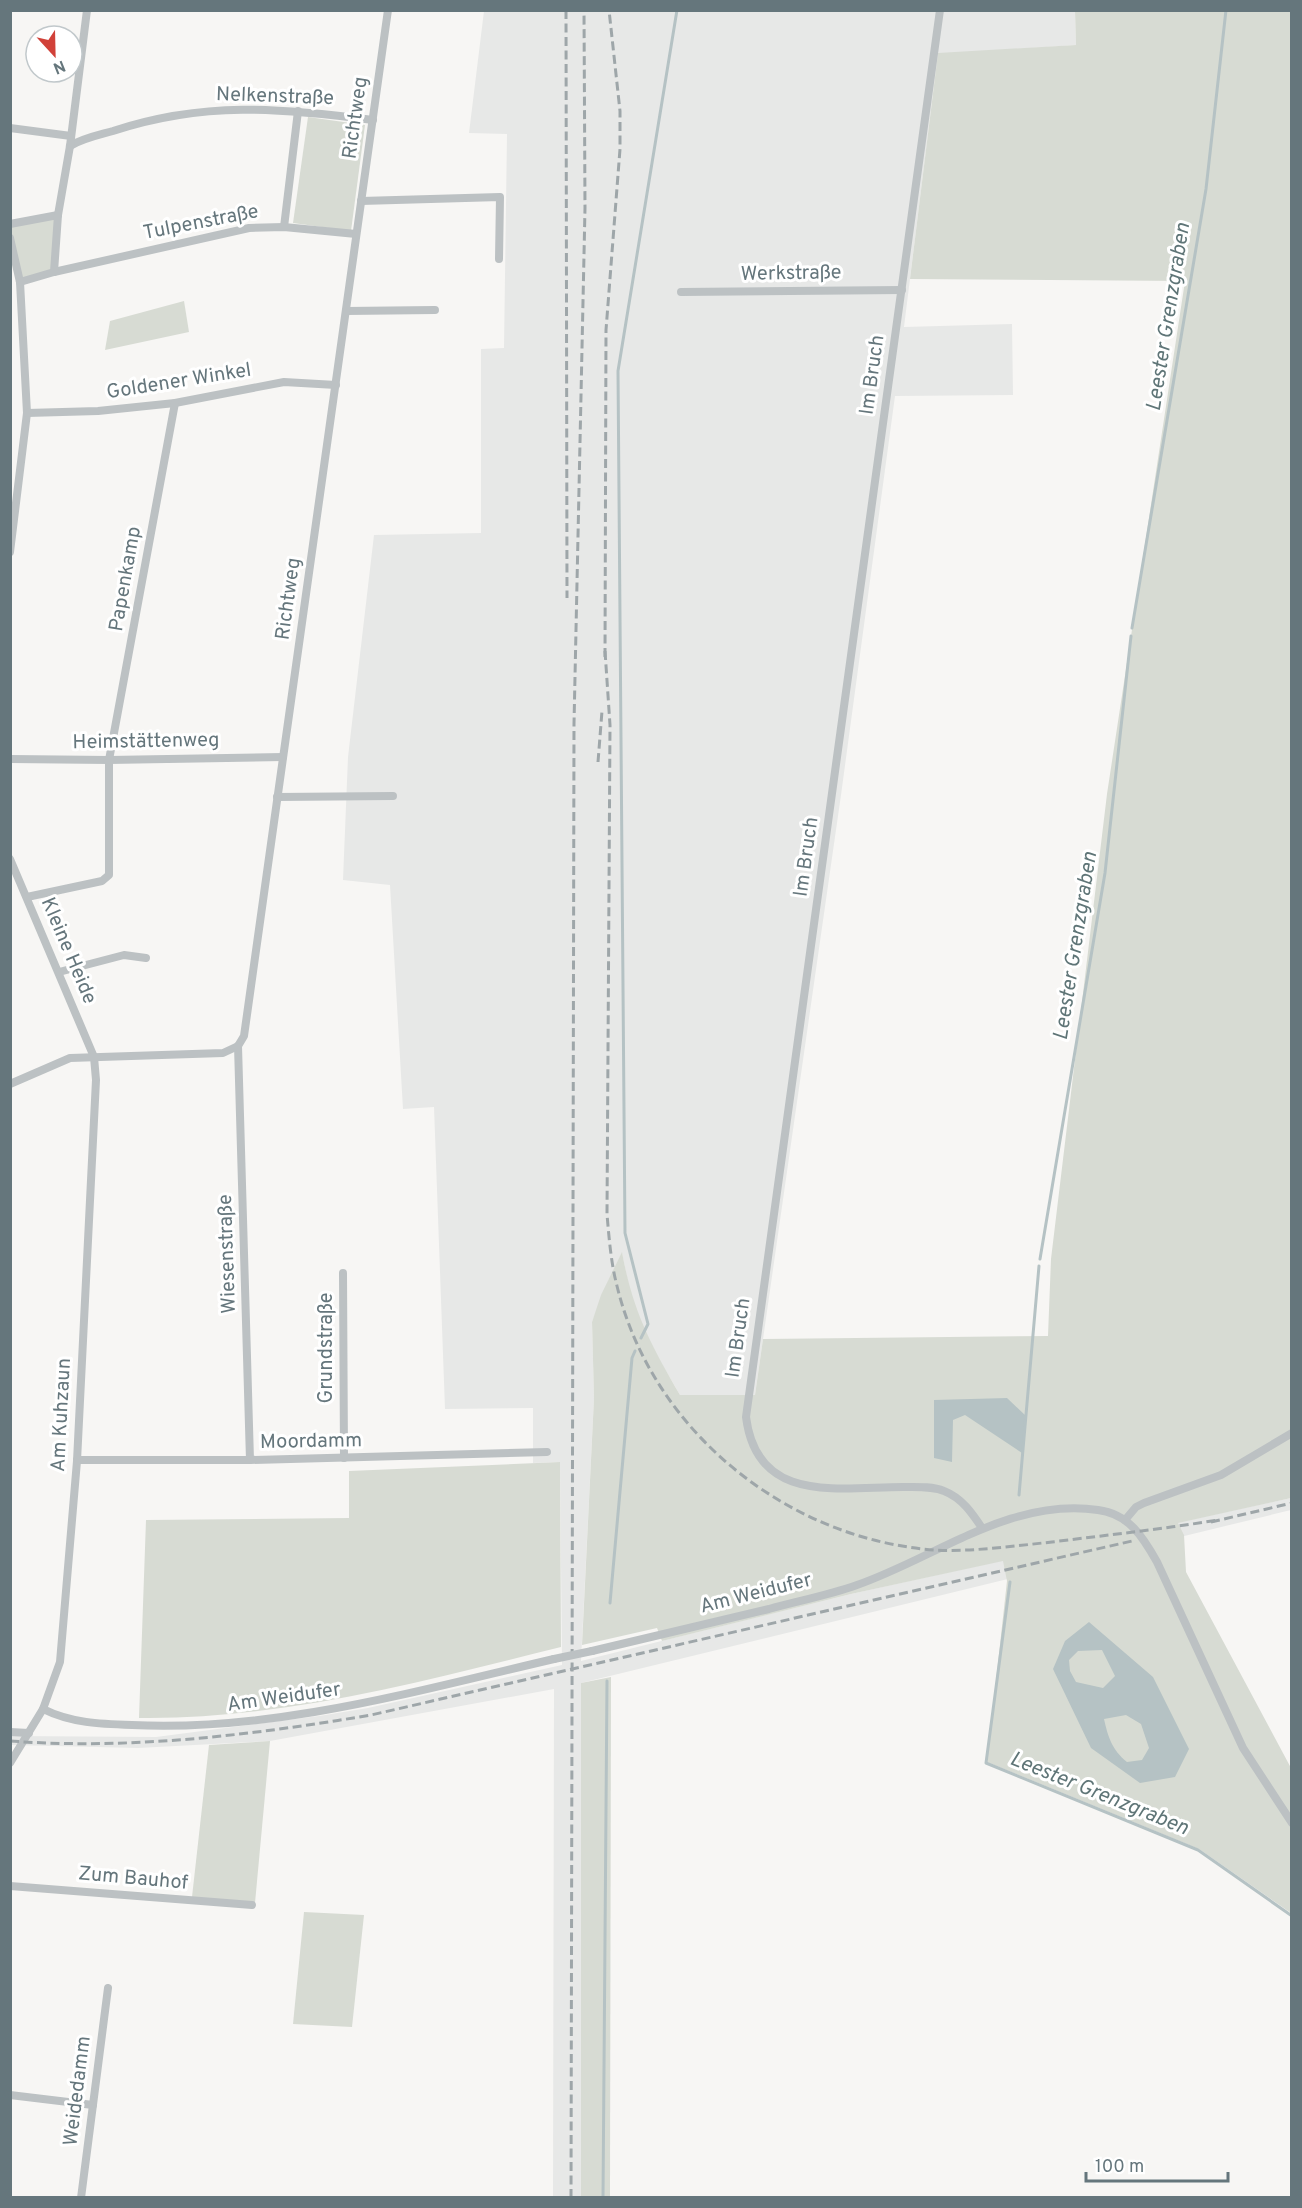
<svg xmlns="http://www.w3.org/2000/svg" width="1302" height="2208" font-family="Overpass,sans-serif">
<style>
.built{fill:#e7e8e7;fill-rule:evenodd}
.green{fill:#d7dbd3}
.water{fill:#b5c2c4;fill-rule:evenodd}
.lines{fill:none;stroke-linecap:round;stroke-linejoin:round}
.stream{stroke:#b5c2c4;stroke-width:3}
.street{stroke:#bcc1c3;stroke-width:8}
.rail{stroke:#9ea6a9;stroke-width:3;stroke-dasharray:9 4.5;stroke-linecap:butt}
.street-bridge{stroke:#bcc1c3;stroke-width:8}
.labels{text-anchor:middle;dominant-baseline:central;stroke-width:6;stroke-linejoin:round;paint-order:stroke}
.street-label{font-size:20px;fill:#65767c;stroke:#fff}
.water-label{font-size:21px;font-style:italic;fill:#5f7577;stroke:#fff}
</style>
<rect width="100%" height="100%" fill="#f7f6f4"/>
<!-- built -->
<path class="built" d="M484,11H1075L1076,45L938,54L904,327L1012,324L1013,395L895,396L841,795L755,1395H680L645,1335L630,1292L622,1253L615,1267L631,1318L651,1363L690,1421L735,1465L763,1487L792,1504L828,1520L913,1544L956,1547L993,1545L1050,1537L1134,1532L1291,1498V1510L581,1683V2197H553L554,1689L270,1741L138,1748L11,1745V1736L156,1737L319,1716L368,1708L562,1665L560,1462L533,1463V1408L445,1409L434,1107L403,1109L390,885L343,880L348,757L374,535L481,533V349L504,348L507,134L469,133ZM609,1279L624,1323L644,1367L684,1425L729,1472L758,1496L825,1531L902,1550L956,1554L1076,1544L851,1594L581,1661L594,1398L592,1322Z"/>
<!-- green -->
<g class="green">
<path d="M1075,11H1291V1498L1178,1523L1184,1535L1186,1572L1291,1768V1913L1199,1849L987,1762L1007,1581L1003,1561L851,1594L662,1641L657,1628L582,1645L594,1398L592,1322L601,1295L622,1252C633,1312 650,1343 680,1395H755L763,1339L1048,1336L1051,1259L1107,794L1185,281L910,279L938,53L1076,45Z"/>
<path d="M308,117L365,125L351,231L293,223Z"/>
<path d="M56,217L53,271L22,280L10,226Z"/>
<path d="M184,301L189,332L105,350L110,321Z"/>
<path d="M560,1462L561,1647C424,1681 281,1720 139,1718L146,1520L349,1518V1471Z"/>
<path d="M611,1677L610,2197H581V1683Z"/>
<path d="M270,1741L255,1903L192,1897L209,1745Z"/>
<path d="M304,1912L364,1915L352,2027L293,2024Z"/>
</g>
<!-- water -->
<g class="water">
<path d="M1007,1398L1026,1416L1022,1453L965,1415L953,1420L952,1462L934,1458V1400Z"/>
<path d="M1089,1622L1153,1677L1189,1749L1175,1777L1140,1783L1091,1748L1053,1669L1065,1641ZM1102,1650L1115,1676L1103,1688L1076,1682L1070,1671L1069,1660L1078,1651ZM1126,1715L1141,1724L1149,1748L1142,1760L1127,1762C1112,1750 1108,1737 1104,1719Z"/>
</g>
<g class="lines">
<!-- stream -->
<g class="stream">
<path d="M1132,628L1206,189L1226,10"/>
<path d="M1040,1259L1105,873L1131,636"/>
<path d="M641,1338L648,1324L625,1233L618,371L677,10"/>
<path d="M1019,1495L1039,1266"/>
<path d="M1010,1582L986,1763L1198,1850L1292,1916"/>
<path d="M610,1603L632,1358L635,1351"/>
<path d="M603,2198L607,1681"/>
</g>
<!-- street -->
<g class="street">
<path d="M940,10L746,1417C757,1505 839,1487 903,1487C916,1487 932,1486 944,1491C962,1498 972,1513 982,1528"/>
<path d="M10,128L71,136"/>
<path d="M70,146C83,138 99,135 113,131C204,101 280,108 373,120"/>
<path d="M361,201L500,197L499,259"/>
<path d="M10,224L58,215"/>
<path d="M284,227L298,111"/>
<path d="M10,238L20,282L27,413L10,552"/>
<path d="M54,272L249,228L284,227L356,234"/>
<path d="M20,282L54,272L58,215L70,146L87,10"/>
<path d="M681,292L902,290"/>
<path d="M346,311L435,310"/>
<path d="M27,413L98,411L175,403L284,382L336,385"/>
<path d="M10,759L109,760L283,757"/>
<path d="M277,797L393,796"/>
<path d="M10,859L94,1057L96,1080L77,1461L60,1662L43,1709L10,1763"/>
<path d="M27,897L102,881L109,875V760L175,403"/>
<path d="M59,972L124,955L146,958"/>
<path d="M238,1046L250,1460"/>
<path d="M10,1084L70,1058L223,1053L238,1046L244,1036L388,10"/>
<path d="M343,1273L344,1458"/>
<path d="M77,1460H250L547,1452"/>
<path d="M1125,1520L1136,1507L1144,1503L1221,1475L1292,1433"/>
<path d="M592,1651C651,1637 710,1623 769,1609C798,1601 829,1595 857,1585C935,1558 1011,1497 1098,1510C1129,1514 1143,1537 1157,1562L1243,1748L1292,1823"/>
<path d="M43,1709C71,1723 100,1724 132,1725C274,1732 416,1691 554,1659"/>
<path d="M10,1732L29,1733"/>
<path d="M10,1886L252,1905"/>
<path d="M10,2095L93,2105"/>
<path d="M81,2198L108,1988"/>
</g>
<!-- rail -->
<g class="rail">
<path d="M566,10L567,598"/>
<path d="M605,651L610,725L607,1214C609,1238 611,1263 617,1286C652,1431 787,1539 934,1550C973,1552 1013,1546 1052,1542C1108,1535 1163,1529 1218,1520"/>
<path d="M605,657L606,330L620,149V111L609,10"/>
<path d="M598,762L602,711"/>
<path d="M1211,1522L1292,1503"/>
<path d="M10,1741C132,1750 252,1735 371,1715L1132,1541"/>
<path d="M571,2198L574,724L585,208L584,10"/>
</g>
<!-- street-bridge -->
<path class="street-bridge" d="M554,1659L592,1651"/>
</g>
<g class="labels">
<!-- street labels -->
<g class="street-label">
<text transform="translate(275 97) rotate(2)">Nelkenstraße</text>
<text transform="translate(356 118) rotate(-82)">Richtweg</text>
<text transform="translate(201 223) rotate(-11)">Tulpenstraße</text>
<text transform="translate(791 274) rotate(-1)">Werkstraße</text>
<text transform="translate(873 375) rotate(-82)">Im Bruch</text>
<text transform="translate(179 382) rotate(-9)">Goldener Winkel</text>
<text transform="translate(126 579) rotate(-80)">Papenkamp</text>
<text transform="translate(289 599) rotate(-82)">Richtweg</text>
<text transform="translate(146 742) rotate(-1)">Heimstättenweg</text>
<text transform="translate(807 857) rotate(-82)">Im Bruch</text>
<text transform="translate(68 951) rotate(67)">Kleine Heide</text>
<text transform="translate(228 1254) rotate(-92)">Wiesenstraße</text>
<text transform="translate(739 1338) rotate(-82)">Im Bruch</text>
<text transform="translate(327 1348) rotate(-90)">Grundstraße</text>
<text transform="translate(62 1415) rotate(-87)">Am Kuhzaun</text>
<text transform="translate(311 1442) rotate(-1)">Moordamm</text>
<text transform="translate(756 1594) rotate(-14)">Am Weidufer</text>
<text transform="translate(284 1698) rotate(-8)">Am Weidufer</text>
<text transform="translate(133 1879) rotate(5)">Zum Bauhof</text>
<text transform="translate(78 2091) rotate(-83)">Weidedamm</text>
</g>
<!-- water labels -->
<g class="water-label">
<text transform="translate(1169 317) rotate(-81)">Leester Grenzgraben</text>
<text transform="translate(1076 946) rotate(-81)">Leester Grenzgraben</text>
<text transform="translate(1099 1794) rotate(22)">Leester Grenzgraben</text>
</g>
</g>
<!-- border -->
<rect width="1302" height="2208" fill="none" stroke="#65767c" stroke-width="24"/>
<!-- north arrow -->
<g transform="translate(54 54) rotate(158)"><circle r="28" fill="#ffffff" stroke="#c1c8cb" stroke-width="1.5"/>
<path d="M0-4.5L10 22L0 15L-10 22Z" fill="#d14139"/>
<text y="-9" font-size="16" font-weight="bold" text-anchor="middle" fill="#65767c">N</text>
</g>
<!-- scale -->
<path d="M1086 2172v9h142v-9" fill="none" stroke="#65767c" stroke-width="3"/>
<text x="1095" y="2172" font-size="18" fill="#65767c" stroke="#ffffff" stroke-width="4.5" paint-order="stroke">100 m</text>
</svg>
